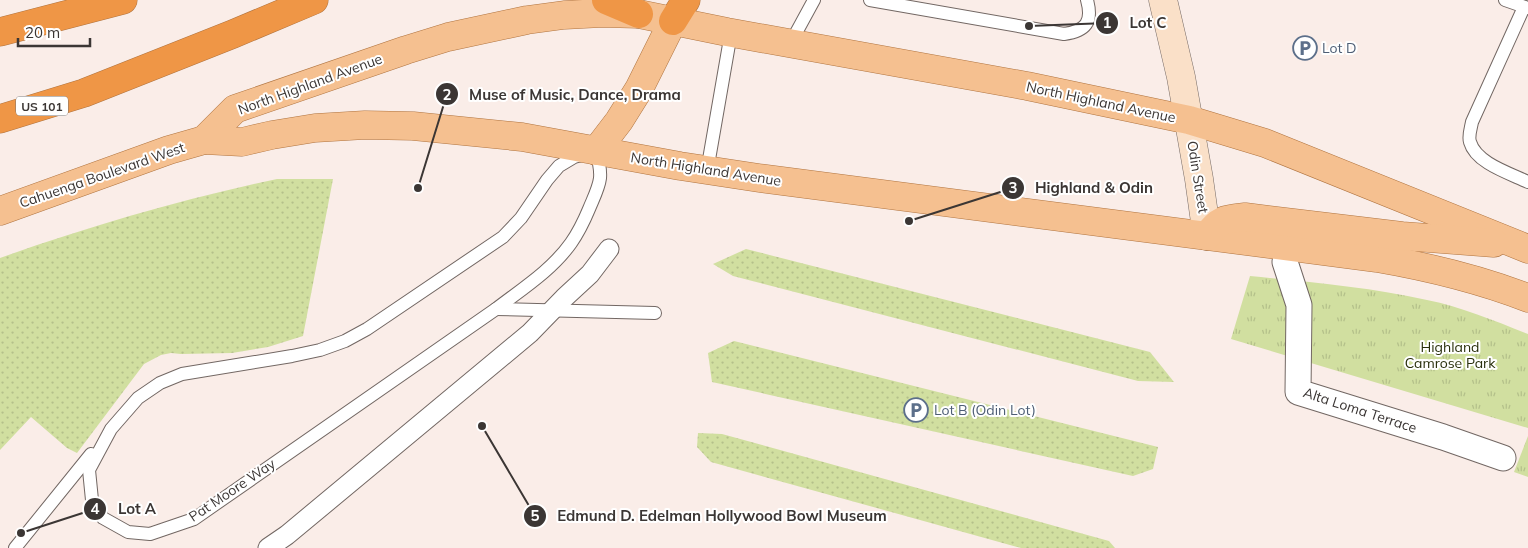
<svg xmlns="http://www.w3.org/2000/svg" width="1528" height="548" font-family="Mulish,sans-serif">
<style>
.grass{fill:url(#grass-dots)}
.park{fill:url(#park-tufts)}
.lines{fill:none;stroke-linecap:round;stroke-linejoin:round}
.service-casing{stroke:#726763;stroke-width:14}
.pedestrian-casing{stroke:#726763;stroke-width:21}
.minor-casing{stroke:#726763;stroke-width:27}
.secondary-casing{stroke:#726763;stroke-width:29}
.primary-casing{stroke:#b07440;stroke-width:29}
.motorway-casing{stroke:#b07440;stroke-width:29}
.service{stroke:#fff;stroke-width:12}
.pedestrian{stroke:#fff;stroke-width:19}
.minor{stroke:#fff;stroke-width:25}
.secondary{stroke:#fae0c8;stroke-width:28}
.primary{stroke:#f5c090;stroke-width:28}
.motorway{stroke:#ef9646;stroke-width:28}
.labels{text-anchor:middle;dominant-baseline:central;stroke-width:4;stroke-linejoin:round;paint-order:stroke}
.shield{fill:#fff;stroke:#767271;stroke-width:1}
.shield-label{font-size:12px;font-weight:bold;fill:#3b3634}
.service-label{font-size:14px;fill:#4e5e75;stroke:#fff;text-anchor:start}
.street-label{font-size:14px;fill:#3b3634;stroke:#fff}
.park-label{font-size:14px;fill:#292f0c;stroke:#fff}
.leader{fill:none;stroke:#3b3634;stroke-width:2}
.callout-dot{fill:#3b3634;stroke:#fff;stroke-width:2}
.mark-label{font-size:15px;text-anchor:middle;font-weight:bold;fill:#fff}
.callout-label{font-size:15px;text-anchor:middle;font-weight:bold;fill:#3b3634;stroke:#fff;stroke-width:4;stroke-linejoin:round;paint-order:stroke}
</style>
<defs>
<pattern id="grass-dots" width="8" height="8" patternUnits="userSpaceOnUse" patternTransform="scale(1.25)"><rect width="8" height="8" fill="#d1dfa0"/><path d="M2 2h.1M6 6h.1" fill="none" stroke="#b4c08a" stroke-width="1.8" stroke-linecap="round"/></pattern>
<pattern id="park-tufts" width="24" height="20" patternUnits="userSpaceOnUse" patternTransform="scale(1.25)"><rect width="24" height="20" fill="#d1dfa0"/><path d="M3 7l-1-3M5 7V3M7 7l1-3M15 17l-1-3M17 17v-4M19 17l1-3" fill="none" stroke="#b4c08a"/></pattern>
</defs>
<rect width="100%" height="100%" fill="#faede8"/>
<!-- grass -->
<g class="grass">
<path d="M277,179H333L303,336L268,347L232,353L181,354L171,353L161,355L144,364L77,453L67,448L31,417L0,450V258C90,226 183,199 277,179Z"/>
<path d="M746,249L1150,352L1174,382L1138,381L733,276L713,264Z"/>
<path d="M734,341L1158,447L1153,469L1133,476L712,382L708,353Z"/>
<path d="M698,433L722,434L1109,541L1115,548H1021L711,462L697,447Z"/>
</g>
<!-- park -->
<g class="park">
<path d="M1250,276C1309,282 1369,287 1427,300C1462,307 1495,321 1528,334V428L1231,339Z"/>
<path d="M1528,436V477L1514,472Z"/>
</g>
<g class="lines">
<!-- service casing -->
<g class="service-casing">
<g id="service">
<path d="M870,0L1064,34C1086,31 1093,22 1087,0"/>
<path d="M1505,0L1528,8"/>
<path d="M1524,7L1472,122C1471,128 1468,136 1470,142C1476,163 1509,173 1528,182"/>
<path d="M790,44L814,0"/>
<path d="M596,151C604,179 600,183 589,209C584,221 578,233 571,243C552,270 522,289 496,309L194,519L150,534L128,532L103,518L92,500L89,470L111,429L138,398L160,383L182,374L292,356L320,350L345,341L367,329L503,237L521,218L547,180L559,166L574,157Z"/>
<path d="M707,171L731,33"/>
<path d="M496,309L655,313"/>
<path d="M15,548L91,454"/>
</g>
</g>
<!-- pedestrian casing -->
<g class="pedestrian-casing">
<path id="pedestrian" d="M268,548L287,535L530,333L564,298L590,274L609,249"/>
</g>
<!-- minor casing -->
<g class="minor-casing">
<path id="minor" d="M1289,247L1285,262L1299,305L1298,392L1443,437L1503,458"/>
</g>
<!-- secondary casing -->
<g class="secondary-casing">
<path id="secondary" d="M1163,0L1181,77L1199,179L1207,236"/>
</g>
<!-- primary casing -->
<g class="primary-casing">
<g id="primary">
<path d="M204,140L235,109L406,50L448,37L527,20L564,15L602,13L639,14L727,32L1027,86L1189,120L1265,143L1528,249"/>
<path d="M596,151L619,121L639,89L673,21"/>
<path d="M0,211L169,150L204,140L242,142L272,135L315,128L365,125L413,126L522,137L680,166L759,178L1377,258C1429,267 1479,279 1528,298"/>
<path d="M1207,236C1219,219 1225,219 1245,217L1402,236L1494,243"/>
</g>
</g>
<!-- motorway casing -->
<g class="motorway-casing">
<g id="motorway">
<path d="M606,0L639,14"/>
<path d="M673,21L686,0"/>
<path d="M0,32L123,0"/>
<path d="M0,119L84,93L233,34L314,0"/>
</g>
</g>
<!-- service -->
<use href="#service" class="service"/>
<!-- pedestrian -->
<use href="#pedestrian" class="pedestrian"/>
<!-- minor -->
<use href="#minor" class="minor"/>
<!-- secondary -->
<use href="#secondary" class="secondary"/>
<!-- primary -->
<use href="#primary" class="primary"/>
<!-- motorway -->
<use href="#motorway" class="motorway"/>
</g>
<!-- icons -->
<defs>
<g id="parking-ring" transform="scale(1.25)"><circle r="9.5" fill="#fff" stroke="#5c6f8a" stroke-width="1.5"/><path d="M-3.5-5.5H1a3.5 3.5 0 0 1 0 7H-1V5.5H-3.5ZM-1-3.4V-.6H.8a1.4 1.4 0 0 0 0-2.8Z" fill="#5c6f8a"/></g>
</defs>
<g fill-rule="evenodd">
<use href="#parking-ring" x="1305" y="48"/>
<use href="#parking-ring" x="916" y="410"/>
</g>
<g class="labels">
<!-- shield labels -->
<rect class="shield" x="16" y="96.5" width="52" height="19" rx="4"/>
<g class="shield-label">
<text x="42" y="106">US 101</text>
</g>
<!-- service labels -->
<g class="service-label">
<text x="1322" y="48">Lot D</text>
<text x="934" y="410">Lot B (Odin Lot)</text>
</g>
<!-- street labels -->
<g class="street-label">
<text transform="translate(310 84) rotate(-20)">North Highland Avenue</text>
<text transform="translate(1101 102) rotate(12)">North Highland Avenue</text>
<text transform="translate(706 169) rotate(9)">North Highland Avenue</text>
<text transform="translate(102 175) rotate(-19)">Cahuenga Boulevard West</text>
<text transform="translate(1198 177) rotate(81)">Odin Street</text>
<text transform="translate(1360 410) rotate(18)">Alta Loma Terrace</text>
<text transform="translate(232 490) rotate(-34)">Pat Moore Way</text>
</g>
<!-- park labels -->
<g class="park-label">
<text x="1450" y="347">Highland<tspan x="1450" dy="16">Camrose Park</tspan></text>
</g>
</g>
<!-- callouts -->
<path class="leader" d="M1029 26L1107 23M418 188L447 94M909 221L1013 188M21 533L95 509M482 426L535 516"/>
<g class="callout-dot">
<circle cx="1029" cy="26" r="5"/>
<circle cx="418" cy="188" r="5"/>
<circle cx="909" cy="221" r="5"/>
<circle cx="21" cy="533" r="5"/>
<circle cx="482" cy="426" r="5"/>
<circle cx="1107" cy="23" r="12"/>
<circle cx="447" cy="94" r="12"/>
<circle cx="1013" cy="188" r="12"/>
<circle cx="95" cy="509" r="12"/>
<circle cx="535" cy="516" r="12"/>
</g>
<g class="mark-label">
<text x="1107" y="28">1</text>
<text x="447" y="100">2</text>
<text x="1013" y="193">3</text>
<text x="95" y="514">4</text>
<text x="535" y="521">5</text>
</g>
<g class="callout-label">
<text x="1148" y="28">Lot C</text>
<text x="575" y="100">Muse of Music, Dance, Drama</text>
<text x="1094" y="193">Highland &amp; Odin</text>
<text x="137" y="514">Lot A</text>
<text x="722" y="521">Edmund D. Edelman Hollywood Bowl Museum</text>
</g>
<!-- scale -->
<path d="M18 38v8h72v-8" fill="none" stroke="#3b3634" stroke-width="2.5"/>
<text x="25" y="38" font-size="15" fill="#3b3634" stroke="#ffffff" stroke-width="4" paint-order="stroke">20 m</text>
</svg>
